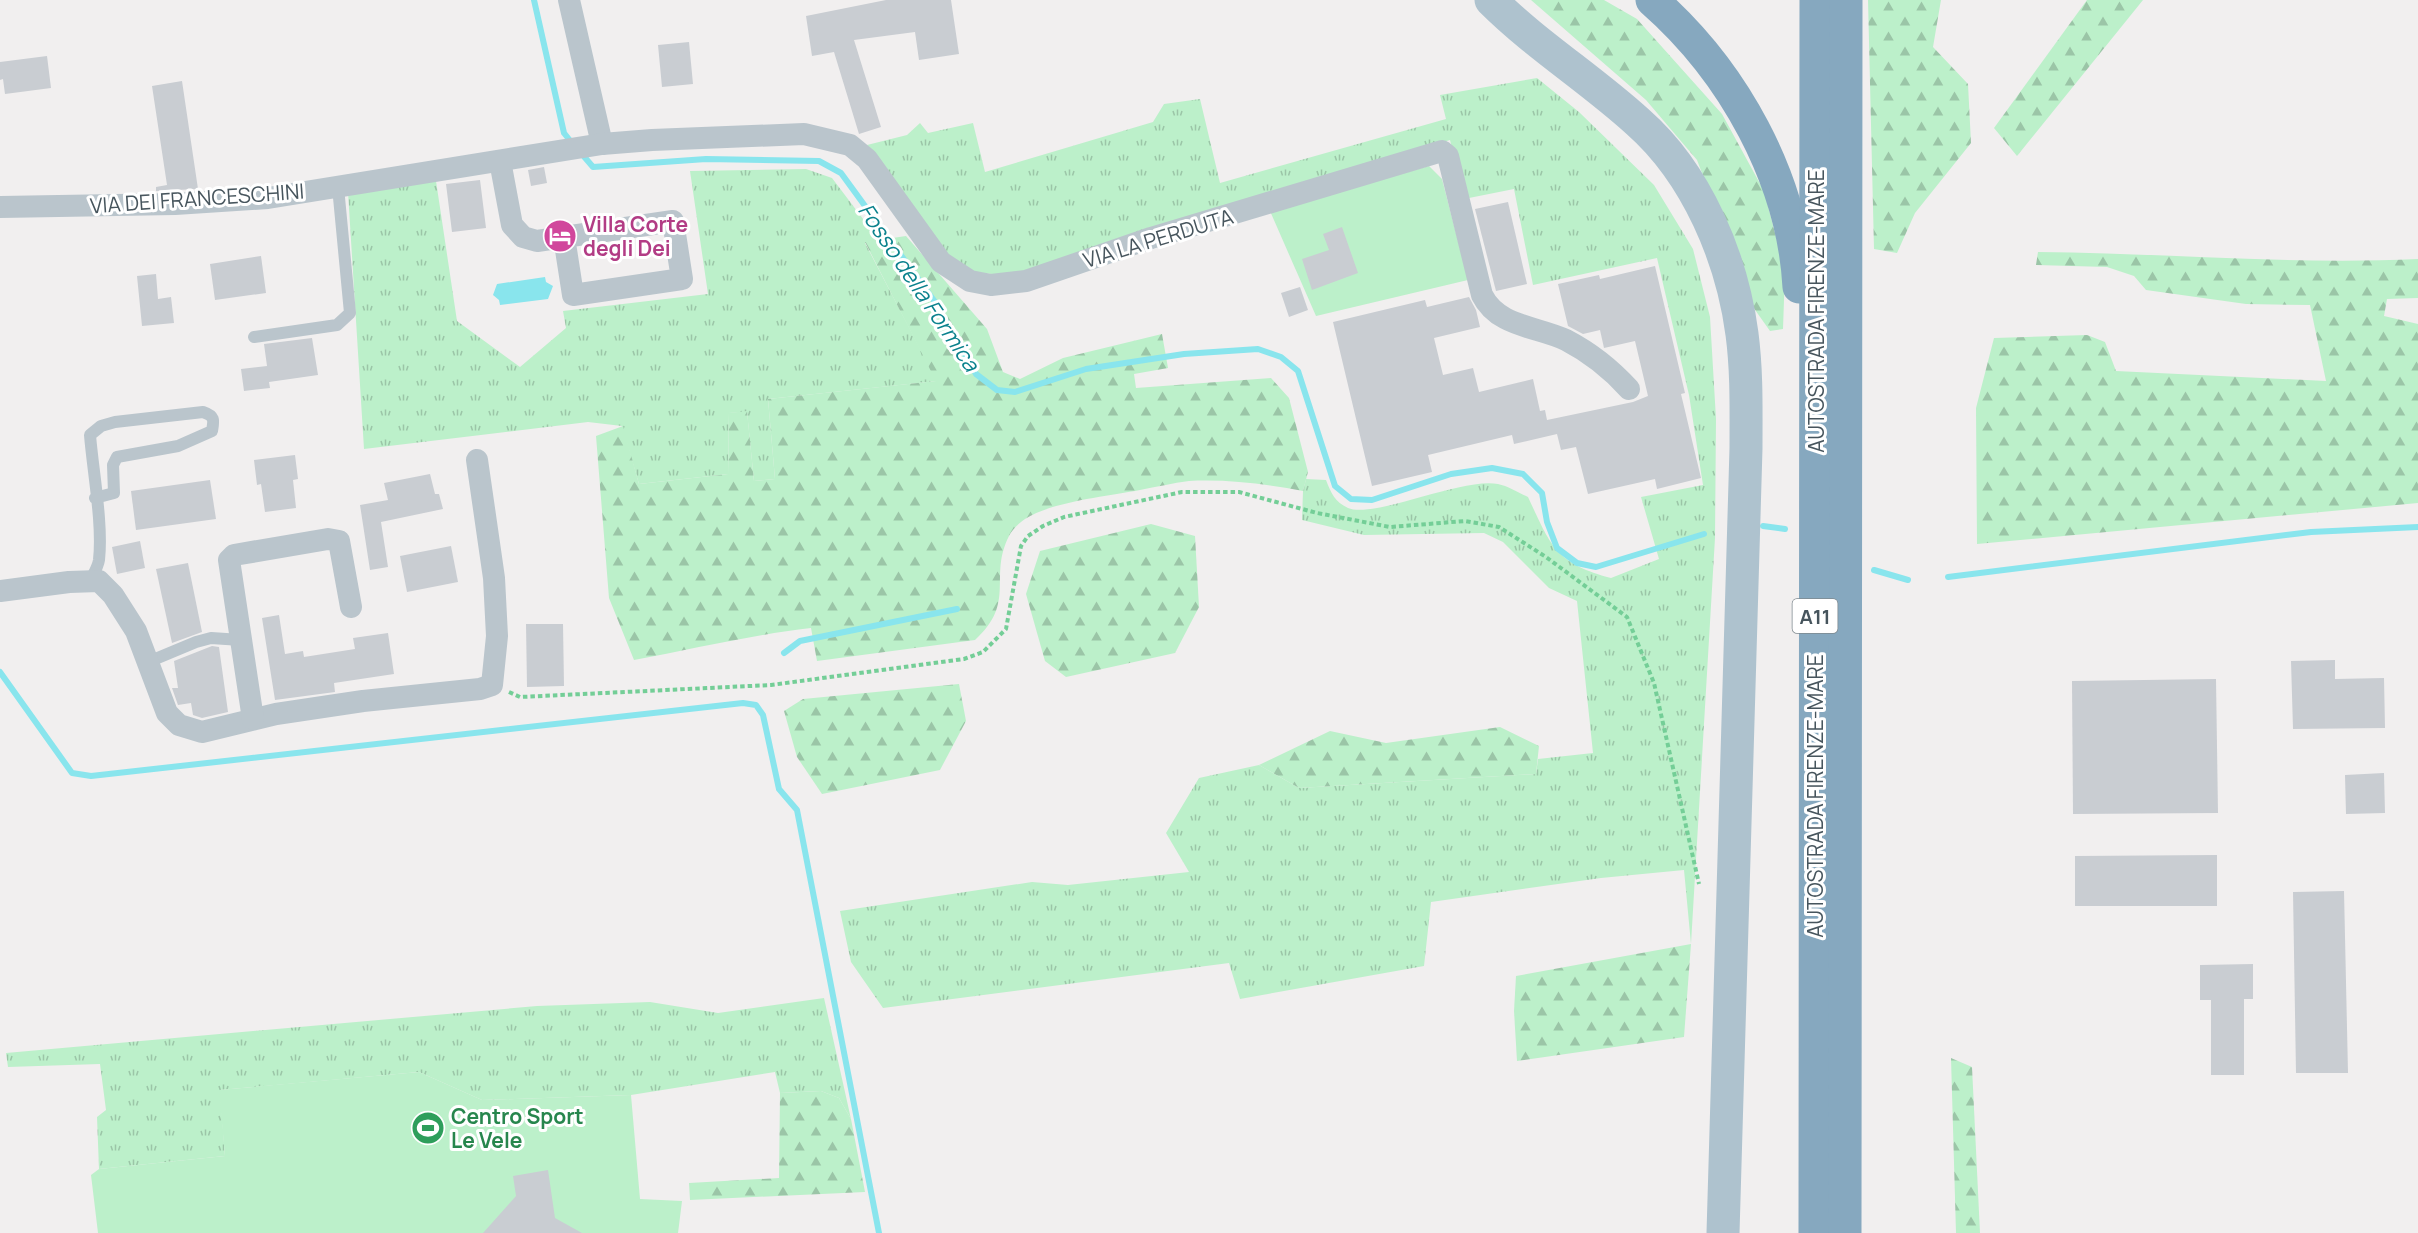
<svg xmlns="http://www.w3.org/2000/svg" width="2418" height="1233" font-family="Manrope,sans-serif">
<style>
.grass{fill:url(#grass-tufts)}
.forest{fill:url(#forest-firs)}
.garden{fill:#bcf0ca}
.water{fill:#89e5ed}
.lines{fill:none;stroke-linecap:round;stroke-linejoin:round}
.stream{stroke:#89e5ed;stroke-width:6}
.building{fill:#c9cdd2}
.path{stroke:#74ce97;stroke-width:4;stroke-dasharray:4.5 3;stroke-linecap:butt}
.lane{stroke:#bac5cc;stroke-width:12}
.street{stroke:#bac5cc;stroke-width:22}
.primary{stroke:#aec2ce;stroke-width:33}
.highway{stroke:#86a8bf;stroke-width:33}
.labels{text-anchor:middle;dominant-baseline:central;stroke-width:6;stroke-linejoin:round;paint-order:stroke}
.shield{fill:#fff;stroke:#7e888e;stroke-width:1.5}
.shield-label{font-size:20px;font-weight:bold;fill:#47555d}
.street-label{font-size:21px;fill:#47555d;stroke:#fff}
.hotel-label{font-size:21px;font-weight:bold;fill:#b23c85;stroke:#fff;text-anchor:start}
.leisure-label{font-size:21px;font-weight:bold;fill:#27864d;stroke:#fff;text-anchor:start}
.water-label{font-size:22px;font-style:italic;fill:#0b828d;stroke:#fff}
</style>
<defs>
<pattern id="grass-tufts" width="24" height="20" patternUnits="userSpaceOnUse" patternTransform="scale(1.5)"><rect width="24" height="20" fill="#bcf0ca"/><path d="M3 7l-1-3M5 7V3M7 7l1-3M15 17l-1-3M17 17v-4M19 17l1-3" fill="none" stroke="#9bc5a7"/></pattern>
<pattern id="forest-firs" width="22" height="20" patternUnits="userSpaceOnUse" patternTransform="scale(1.5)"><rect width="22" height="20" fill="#bcf0ca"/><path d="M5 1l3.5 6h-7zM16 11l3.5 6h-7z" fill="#9bc5a7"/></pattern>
</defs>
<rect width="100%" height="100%" fill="#f1efef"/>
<!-- grass -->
<g class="grass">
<path d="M1537,78L1579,112L1654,185L1693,249L1710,317L1716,419L1715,538L1691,944L1684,870L1601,878L1431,902L1424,966L1240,999L1229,963L883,1008L851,962L840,911L1032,882L1068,885L1189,872L1166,833L1199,778L1259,765L1299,788L1536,774L1538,759L1593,753L1577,601L1549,588L1503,542L1484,533L1364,535L1302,520L1303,491L1306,479L1326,480C1331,493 1335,502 1348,508C1374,519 1462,477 1498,484C1508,486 1519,493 1528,497C1551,546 1555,563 1611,578L1659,559L1641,497L1703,485L1689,395L1657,258L1533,285L1514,189L1464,199L1450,140L1009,276L966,271L937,244L867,145L907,135L920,123L928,133L973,123L985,172L1153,122L1164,104L1200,99L1220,183L1446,119L1440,95Z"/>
<path d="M433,161L457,321L520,367L566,328L563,311L708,294L690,171L806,169L832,178L879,240L865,243L937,381L768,399L775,479L754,481L747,412L729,413L728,474L639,484L622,426L588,422L364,449L347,176Z"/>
<path d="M824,998L851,1119L839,1098L821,1091L780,1093L775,1072L631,1095L482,1100L419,1072L220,1090L225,1156L99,1169L97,1117L106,1110L100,1064L8,1067L6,1053L537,1006L650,1002L718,1013Z"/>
</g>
<!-- forest -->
<g class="forest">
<path d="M1531,0H1604L1637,19L1722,114L1764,191L1785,271L1783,329L1770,331L1753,307L1697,160L1646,100Z"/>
<path d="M1868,0H1941L1933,47L1968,84L1971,143L1915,213L1897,253L1874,249Z"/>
<path d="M2087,0H2143L2017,156L1994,128Z"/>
<path d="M906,236L987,329L1003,372L1020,379L1063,358L1162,334L1168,368L1134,374L1136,388L1271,378L1289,398L1308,472L1303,491C1267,484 1226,479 1189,481C1173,483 1156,487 1140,490C1108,496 1051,502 1025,519C1020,522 1012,530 1009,536C988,577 1017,602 975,640L817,661L811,628C751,635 693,649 634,660L609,598L596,436L623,426L639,484L728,474L729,413L747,411L754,481L775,479L768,399L936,381L865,242Z"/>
<path d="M2038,252C2165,253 2291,265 2418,259V298L2387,299L2384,316L2418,324V503L1977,544L1976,408L1994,338L2087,335L2105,342L2116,371L2326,381L2310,305L2246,304L2146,290L2134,276L2107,267L2036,265Z"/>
<path d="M1151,524L1195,536L1199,607L1175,653L1066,677L1045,661L1026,594L1040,551Z"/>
<path d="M959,684L966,721L940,770L822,794L797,757L784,711L803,699Z"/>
<path d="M1500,727L1539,746L1536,774L1299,788L1259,765L1330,731L1386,743Z"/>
<path d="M1691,944L1684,1037L1517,1061L1514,1011L1516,976Z"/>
<path d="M1951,1058L1972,1067L1980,1233H1956Z"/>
<path d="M821,1091L839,1098L851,1119L865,1192L690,1200L689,1183L779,1178L780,1093Z"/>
</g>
<!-- garden -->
<g class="garden">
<path d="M1429,166L1442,179L1468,280L1316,316L1270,211Z"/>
<path d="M419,1072L482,1100L631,1095L640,1199L682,1201L678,1233H98L91,1175L99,1169L225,1156L219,1090Z"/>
</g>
<!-- water -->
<path class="water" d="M545,277L546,282L553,286L548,299L500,305L499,300L493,295L497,284Z"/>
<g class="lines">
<!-- stream -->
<g class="stream">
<path d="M534,0L564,133L572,143"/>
<path d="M581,153L593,167L706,159L819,161L841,173L935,302L976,374L997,390L1015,392L1086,369L1184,354L1258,349L1281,357L1298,371L1335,486L1351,499L1372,500L1451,474L1492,468L1523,474L1542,493L1547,522L1557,548L1577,563L1596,567L1704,534"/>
<path d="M1763,526L1785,529"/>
<path d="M1874,570L1908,580"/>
<path d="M1948,577L2311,532L2418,527"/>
<path d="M784,653L800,641L957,609"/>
<path d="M0,672L72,773L91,776L743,703L756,705L763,715L779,789L797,810L879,1233"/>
</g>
</g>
<!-- building -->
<g class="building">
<path d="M886,0H951L959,54L919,60L915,32L854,40L881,127L859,134L834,52L812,56L806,16Z"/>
<path d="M689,42L693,84L662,87L658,45Z"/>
<path d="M47,56L51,88L5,94L3,79L0,80V62Z"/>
<path d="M182,81L198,189L156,191V187L167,185L152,86Z"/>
<path d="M544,167L547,183L531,186L528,170Z"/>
<path d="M480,180L486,228L452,232L446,184Z"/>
<path d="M1508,202L1527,284L1496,291L1475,209Z"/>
<path d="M1342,227L1358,273L1312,290L1302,259L1329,250L1323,234Z"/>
<path d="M261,256L266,293L215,300L210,264Z"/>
<path d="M1655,266L1685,393L1681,394L1701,478L1657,489L1655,479L1588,494L1576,447L1561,450L1557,434L1514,444L1512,435L1428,455L1432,472L1372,486L1333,322L1425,300L1427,307L1469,297L1476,310L1480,327L1434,338L1443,375L1473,368L1479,392L1533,379L1540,411L1545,410L1547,420L1633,402L1648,396L1635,341L1604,348L1600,330L1583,334L1568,326L1558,284L1599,275L1600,279Z"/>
<path d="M156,274L158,299L171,297L174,323L142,326L137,276Z"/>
<path d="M1300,287L1308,310L1289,317L1281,293Z"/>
<path d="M312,338L318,375L269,382L270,388L244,391L241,369L267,366L264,344Z"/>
<path d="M295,455L298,479L293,480L296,508L265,512L261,484L257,485L254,460Z"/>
<path d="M430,474L435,494H439L443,509L381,522L388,567L370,570L360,505L388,500L384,483Z"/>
<path d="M210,480L216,519L136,530L131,491Z"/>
<path d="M140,541L145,568L117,574L112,547Z"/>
<path d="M451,546L458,582L407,592L400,556Z"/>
<path d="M188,563L202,632L172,643L156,569Z"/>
<path d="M279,615L285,654L303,651L304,657L355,649L353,638L388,633L394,674L334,683L335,692L275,700L262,618Z"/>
<path d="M526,624H563L564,686L527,687Z"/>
<path d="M212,646L219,647L228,712L202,718L193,715L191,703L178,705L172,688H178L174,661Z"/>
<path d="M2335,660V679L2384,678L2385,728L2293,729L2291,661Z"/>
<path d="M2216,679L2218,813L2073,814L2072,681Z"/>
<path d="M2384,773L2385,813L2346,814L2345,775Z"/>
<path d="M2217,855V906H2075V856Z"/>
<path d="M2344,891L2348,1073H2296L2293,892Z"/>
<path d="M2253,964V999H2244V1075H2211V1000H2200V965Z"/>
<path d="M548,1170L555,1218L582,1233H483L516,1196L513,1176Z"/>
</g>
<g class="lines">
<!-- path -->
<path class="path" d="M509,692L520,697L771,685L964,659L983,652L1006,629L1021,546L1028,536L1043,526L1064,517L1182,492H1239L1317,513L1390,527L1465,521L1499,527L1546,557L1627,617L1654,683L1699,884"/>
<!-- lane -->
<g class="lane">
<path d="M254,337L337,325L350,313L338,187"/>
<path d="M90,581C93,575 98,567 99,560C103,524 93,472 90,435L101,426L115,422L203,412C215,416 214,420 212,431L178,446L117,457L113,465L114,493L95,498"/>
<path d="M148,662L196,642L211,638L241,640"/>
</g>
<!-- street -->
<g class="street">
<path d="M569,0L602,144"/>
<path d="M500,161L512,225L523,237L537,241L673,221L682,279L573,295L564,237"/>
<path d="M0,207L175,204L268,198L602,144L652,140L804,134L850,145L867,159L941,262L970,281L991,285L1026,281L1151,238L1442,151L1448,156L1482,295C1498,327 1536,326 1566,340C1591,353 1610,368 1629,389"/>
<path d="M0,591L69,582L99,581L113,595L136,631L167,713L179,725L202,732L276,714L363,701L480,689L492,685L497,636L494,578L477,460"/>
<path d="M253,719L229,560L234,555L328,539L339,541L351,607"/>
</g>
<!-- primary -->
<path class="primary" d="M1491,0C1536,45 1591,79 1638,122C1697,174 1732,258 1742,334C1747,372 1746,410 1746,448L1723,1233"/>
<!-- highway -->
<g class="highway">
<path d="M1652,0C1733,71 1793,178 1799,287"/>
<path d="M1815,1233L1816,0"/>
<path d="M1845,1233L1846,0"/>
</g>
</g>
<!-- icons -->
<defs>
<g id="hotel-disc" transform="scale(1.725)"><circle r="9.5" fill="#d1479c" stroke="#fff"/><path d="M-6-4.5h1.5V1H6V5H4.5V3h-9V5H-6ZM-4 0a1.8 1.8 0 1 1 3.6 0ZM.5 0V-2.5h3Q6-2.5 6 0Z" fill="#fff"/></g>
<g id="stadium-disc" transform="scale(1.725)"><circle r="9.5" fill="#2e9e5b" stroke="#fff"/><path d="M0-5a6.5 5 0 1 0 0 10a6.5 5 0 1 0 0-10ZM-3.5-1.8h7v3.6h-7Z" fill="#fff"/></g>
</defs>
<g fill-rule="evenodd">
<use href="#hotel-disc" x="560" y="236"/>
<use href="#stadium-disc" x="428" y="1128"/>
</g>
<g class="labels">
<!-- shield labels -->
<rect class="shield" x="1792.5" y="599" width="45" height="34" rx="4.5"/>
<g class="shield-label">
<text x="1815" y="616">A11</text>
</g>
<!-- street labels -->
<g class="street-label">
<text transform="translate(197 198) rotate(-4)">VIA DEI FRANCESCHINI</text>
<text transform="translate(1158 238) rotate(-17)">VIA LA PERDUTA</text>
<text transform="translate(1816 311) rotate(-90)">AUTOSTRADA FIRENZE-MARE</text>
<text transform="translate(1815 796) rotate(-90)">AUTOSTRADA FIRENZE-MARE</text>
</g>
<!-- hotel labels -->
<g class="hotel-label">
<text x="583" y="224">Villa Corte<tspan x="583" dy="24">degli Dei</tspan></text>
</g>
<!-- leisure labels -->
<g class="leisure-label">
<text x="451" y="1116">Centro Sport<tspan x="451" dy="24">Le Vele</tspan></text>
</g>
<!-- water labels -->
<g class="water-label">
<text transform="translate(919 287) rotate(56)">Fosso della Formica</text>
</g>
</g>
</svg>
